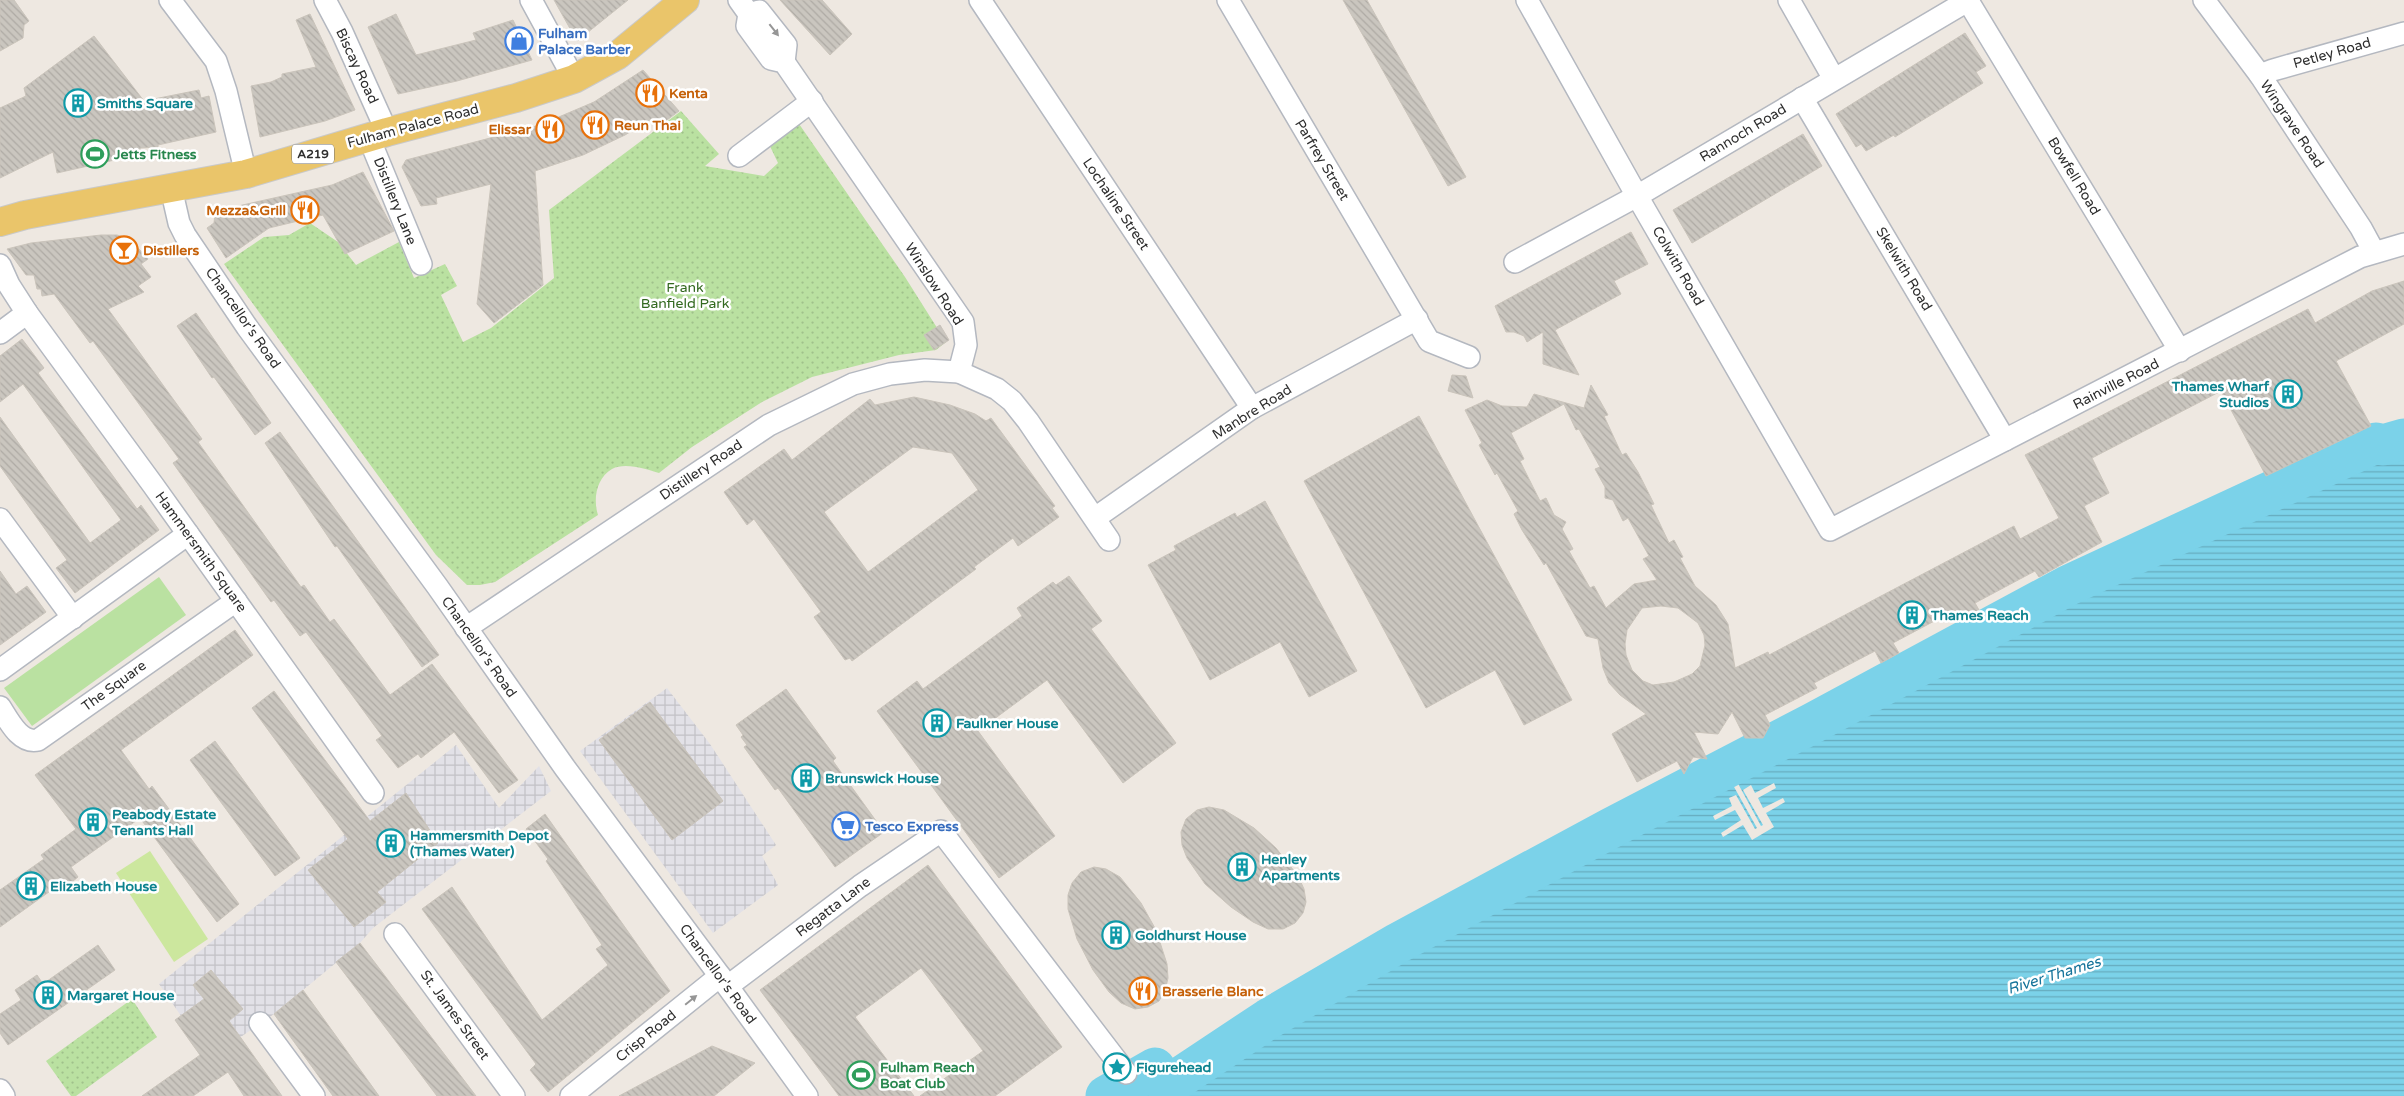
<svg xmlns="http://www.w3.org/2000/svg" width="2404" height="1096" font-family="'Varela Round',sans-serif">
<style>
.industrial{fill:url(#industrial-grid)}
.grass{fill:url(#grass-dots)}
.garden{fill:#bae1a1}
.pitch{fill:#cce79e}
.water{fill:url(#water-rules)}
.pier{fill:#eee8e1}
.lines{fill:none;stroke-linecap:round;stroke-linejoin:round}
.river{stroke:#7bd2e9;stroke-width:41}
.building{fill:url(#building-back-hatch);stroke:#cac4bb;fill-rule:evenodd}
.street-casing{stroke:#b4b8c0;stroke-width:24}
.primary-casing{stroke:#c9c9c9;stroke-width:30}
.street{stroke:#fff;stroke-width:21}
.primary{stroke:#eac56a;stroke-width:28}
.oneway{fill:#969696}
.labels{text-anchor:middle;dominant-baseline:central;stroke-width:5;stroke-linejoin:round;paint-order:stroke}
.shield{fill:#fff;stroke:#6d6d6d;stroke-width:1}
.shield-label{font-size:12px;font-weight:bold;fill:#2e2e2e}
.shop-label{font-size:14px;font-weight:bold;fill:#366cbe;stroke:#fff;text-anchor:start}
.street-label{font-size:14px;fill:#2e2e2e;stroke:#fff}
.food-label{font-size:14px;font-weight:bold;fill:#c56008;stroke:#fff;text-anchor:start}
.culture-label{font-size:14px;font-weight:bold;fill:#0d838f;stroke:#fff;text-anchor:start}
.leisure-label{font-size:14px;font-weight:bold;fill:#27864d;stroke:#fff;text-anchor:start}
.park-label{font-size:14px;fill:#336920;stroke:#fff}
.water-label{font-size:15px;font-style:italic;fill:#15739a;stroke:#fff}
</style>
<defs>
<pattern id="industrial-grid" width="8" height="8" patternUnits="userSpaceOnUse" patternTransform="scale(1.25)"><rect width="8" height="8" fill="#e2e1e7"/><path d="M0 4h8M4 0v8" fill="none" stroke="#c2c1c6"/></pattern>
<pattern id="grass-dots" width="8" height="8" patternUnits="userSpaceOnUse" patternTransform="scale(1.25)"><rect width="8" height="8" fill="#bae1a1"/><path d="M2 2h.1M6 6h.1" fill="none" stroke="#a0c18b" stroke-width="1.8" stroke-linecap="round"/></pattern>
<pattern id="water-rules" width="6" height="5" patternUnits="userSpaceOnUse" patternTransform="scale(1.25)"><rect width="6" height="5" fill="#7bd2e9"/><path d="M0 2.5h6" fill="none" stroke="#65abbd"/></pattern>
<pattern id="building-back-hatch" width="6" height="6" patternUnits="userSpaceOnUse" patternTransform="scale(1.25)"><rect width="6" height="6" fill="#cac6bf"/><path d="M-1 5l2 2M0 0l6 6M5-1l2 2" fill="none" stroke="#aeaaa4"/></pattern>
</defs>
<rect width="100%" height="100%" fill="#eee8e1"/>
<!-- industrial -->
<g class="industrial">
<path d="M667,688L710,744L776,845L762,856L778,885L713,933L580,751Z"/>
<path d="M456,745L499,808L539,766L551,791L373,928L360,943L274,1014L210,1058L159,984Z"/>
</g>
<!-- grass -->
<g class="grass">
<path d="M681,111L719,154L705,166L764,176L778,163L768,142L797,121L905,277L946,342L936,350L899,355L812,377L762,402L692,447L659,473C646,469 625,462 612,469C596,478 593,500 598,515L495,582L480,585H467L436,555L224,264L264,237L289,235L310,223L338,242L356,265L399,242L414,278L445,264L457,286L441,295L463,342L491,328L554,278L549,210Z"/>
<path d="M132,999L157,1037L76,1096H71L46,1061Z"/>
</g>
<!-- garden -->
<path class="garden" d="M159,577L186,615L32,726L4,688Z"/>
<!-- pitch -->
<path class="pitch" d="M150,851L208,939L174,962L116,873Z"/>
<!-- water -->
<path class="water" d="M2404,439V1096H1106L1155,1068L1167,1086L1268,1019L1398,943L1611,828L1813,723L2069,585L2376,443L2383,445Z"/>
<!-- pier -->
<path class="pier" d="M1729,767L1761,826L1763,825L1743,790L1751,785L1755,793L1774,783L1776,788L1758,798L1763,808L1783,798L1785,802L1766,813L1774,827L1752,840L1743,825L1723,837L1721,833L1741,820L1735,810L1715,820L1713,816L1732,806L1729,798L1736,795L1755,829L1757,828L1724,769Z"/>
<g class="lines">
<!-- river -->
<path class="river" d="M1106,1096L1155,1068L1167,1086L1268,1019L1398,943L1611,828L1813,723L2069,585L2376,443L2383,445L2404,439"/>
</g>
<!-- building -->
<g class="building">
<path d="M0,0H14L29,21L24,25L23,38L0,51Z"/>
<path d="M554,0H628L577,41Z"/>
<path d="M780,0H822L852,34L830,55Z"/>
<path d="M1343,0H1367L1466,177L1448,186Z"/>
<path d="M310,14L355,110L325,121L260,137L251,86L271,82L282,77V74L316,67L296,20Z"/>
<path d="M396,14L416,55L476,40L473,33L513,20L532,60L457,81L398,94L368,27Z"/>
<path d="M1965,33L1986,66L1976,72L1983,83L1895,137L1894,135L1866,151L1861,144L1856,147L1836,114Z"/>
<path d="M94,36L144,101L199,90L201,98L209,96L216,132L158,145V147L140,148L141,154L57,173L53,152L0,178V108L26,96L24,88Z"/>
<path d="M643,70L679,111L659,126L653,118L625,135L583,155L535,171L543,285L494,323L477,304L491,184L436,198L437,204L421,206L402,167L406,160L540,125L594,102Z"/>
<path d="M1803,134L1822,166L1692,243L1673,210Z"/>
<path d="M363,172L394,231L345,254L323,215L269,228L226,258L207,228L214,223L215,213L238,206L332,185Z"/>
<path d="M1631,232L1648,264L1614,281L1621,294L1555,330L1579,375L1543,364V332L1527,342L1524,336L1514,332H1506L1495,306Z"/>
<path d="M101,235H117L130,239L148,259L141,264L151,277L138,286L144,292L108,309L202,439L198,442L301,587L304,585L330,622L334,619L390,695L432,664L518,780L499,793L454,732L421,758L418,754L398,768L376,740L382,736L306,632L300,636L274,600L271,602L173,463L179,459L93,341L90,343L54,294L42,296L41,289H37L34,275H26L7,249L31,243Z"/>
<path d="M2404,281V324L2336,361L2371,426L2266,476L2221,391L2092,458L2109,493L2084,506L2102,542L2039,577L2035,571L1975,603L1979,610L1960,620L1955,610L1893,643L1899,653L1881,663L1875,651L1814,683L1817,688L1765,715L1770,725L1763,738H1745L1732,712L1718,734L1694,732L1707,759L1693,757L1684,774L1677,761L1637,782L1612,734L1646,714L1620,695L1609,683L1603,668L1598,639L1586,636L1546,563L1544,565L1522,530L1514,514L1518,511L1497,473L1495,475L1479,445L1482,443L1465,410L1487,400L1502,406L1527,407L1534,394L1584,408L1591,385L1608,415L1604,416L1622,455L1626,453L1638,472L1654,504L1651,505L1669,543L1674,540L1683,557L1680,558L1695,586L1716,605L1728,624L1735,668L1768,652L1769,655L2014,526L2020,539L2059,518L2025,455L2308,309L2315,323L2372,291ZM1564,404L1576,430L1579,429L1600,467L1595,469L1605,487V498L1613,500L1623,521L1628,518L1649,556L1643,559L1657,580L1634,584L1606,608L1594,586L1590,588L1569,551L1573,549L1562,529L1566,522L1554,515L1546,498L1540,501L1520,461L1524,459L1511,433ZM1661,606L1678,608L1698,623L1704,635L1705,645L1700,666L1692,674L1674,682L1653,685L1643,681L1632,670L1626,655L1625,644L1627,630L1642,608Z"/>
<path d="M196,313L271,423L255,435L214,377L212,378L177,326Z"/>
<path d="M940,325L949,340L934,350L924,335Z"/>
<path d="M22,339L44,368L38,373L137,509L141,505L159,530L75,593L56,568L67,560L0,466V417L90,543L121,520L23,384L0,402V356Z"/>
<path d="M1452,375L1466,376L1473,398L1448,391Z"/>
<path d="M914,397L950,405L975,414L986,421L991,418L1055,506L1052,508L1059,517L1018,546L1013,538L974,567L976,569L852,661L850,658L845,660L814,617L821,612L754,519L747,525L724,492L784,449L792,460L870,399L875,405ZM913,447L952,453L978,490L868,572L824,512Z"/>
<path d="M1419,416L1572,700L1524,725L1495,670L1426,708L1304,481Z"/>
<path d="M280,432L439,655L422,667L337,546L335,547L265,443Z"/>
<path d="M1265,501L1357,671L1309,697L1280,642L1210,680L1148,565L1176,550L1174,546L1198,533L1235,513L1237,517Z"/>
<path d="M0,571L16,594L27,586L46,612L0,645Z"/>
<path d="M1069,576L1102,621L1091,629L1176,743L1123,783L1047,680L978,731L1055,836L999,878L877,711L917,681L923,689L1022,616L1017,608L1053,582L1056,585Z"/>
<path d="M235,630L253,655L121,750L149,789L152,786L239,904L217,922L140,818L71,867L78,877L63,889L60,884L0,927V890L44,859L41,855L76,829L35,775Z"/>
<path d="M786,689L836,758L833,761L884,832L835,867L778,788L775,790L744,747L747,745L741,737L743,735L736,725Z"/>
<path d="M274,691L370,821L406,793L438,843L377,892L386,902L354,927L308,870L348,839L252,708Z"/>
<path d="M650,702L723,801L672,840L599,740Z"/>
<path d="M215,741L300,858L275,876L190,760Z"/>
<path d="M1209,807L1224,810L1254,828L1276,848L1298,876L1304,889L1306,902L1303,913L1295,923L1283,929H1268L1253,922L1231,907L1205,884L1187,858L1182,845L1181,832L1186,819L1197,810Z"/>
<path d="M545,814L670,991L548,1092L530,1070L536,1064L422,909L452,887L542,1020L608,965L596,949L602,945L546,861L548,859L526,829Z"/>
<path d="M928,865L1062,1047L995,1096H920L983,1051L921,968L855,1017L914,1096H839L760,990Z"/>
<path d="M1094,867L1106,869L1120,877L1141,903L1156,930L1167,964L1168,978L1165,991L1159,1001L1148,1007L1135,1009L1121,1003L1109,992L1093,970L1077,939L1068,909V895L1072,883L1081,872Z"/>
<path d="M360,943L476,1096H437L336,962Z"/>
<path d="M98,945L115,970L8,1045L0,1033V1014L21,1000L15,990L37,975L43,984Z"/>
<path d="M211,970L243,1009L229,1021L282,1096H244L228,1072L193,1096H142L200,1055L175,1020L204,999L193,985Z"/>
<path d="M303,990L379,1096H333L274,1014Z"/>
<path d="M712,1046L755,1063L714,1096H619Z"/>
</g>
<g class="lines">
<!-- street casing -->
<g class="street-casing">
<g id="street">
<path d="M170,0L216,61L226,91L246,174"/>
<path d="M325,0L342,32L387,132"/>
<path d="M531,0L574,79"/>
<path d="M739,0L749,14L747,26L771,59L784,62L963,322L966,345L959,372"/>
<path d="M980,0L1252,408"/>
<path d="M1228,0L1429,341L1469,357"/>
<path d="M1527,0L1637,196L1830,530L2360,257L2404,244"/>
<path d="M1789,0L1834,79"/>
<path d="M2204,0L2260,75L2361,228L2374,252"/>
<path d="M1968,1L2180,351"/>
<path d="M749,14L759,11L786,45L784,62"/>
<path d="M2260,75L2273,70L2404,33"/>
<path d="M1802,98L2005,440"/>
<path d="M369,138L421,264"/>
<path d="M739,156L812,101"/>
<path d="M171,188L179,223L185,235L247,327L437,586L565,768L720,976L807,1096"/>
<path d="M1515,262L1637,196L1969,0"/>
<path d="M0,265L9,285L27,313L153,485L373,793"/>
<path d="M0,333L27,313"/>
<path d="M1095,518L1252,408L1417,319"/>
<path d="M0,519L73,618"/>
<path d="M466,628L769,425L853,384L890,374L925,370L959,372L997,389L1012,401L1028,421L1109,540"/>
<path d="M0,670L188,534"/>
<path d="M0,707C9,721 20,744 38,740L236,601"/>
<path d="M395,934L514,1096"/>
<path d="M728,986L860,886L941,831L1126,1073"/>
<path d="M260,1023L314,1096"/>
<path d="M0,1090L4,1096"/>
<path d="M571,1096L720,976"/>
</g>
</g>
<!-- primary casing -->
<g class="primary-casing">
<path id="primary" d="M0,222L25,215L246,174L387,132L516,98L574,79L618,55L685,0"/>
</g>
<!-- street -->
<use href="#street" class="street"/>
<!-- primary -->
<use href="#primary" class="primary"/>
</g>
<!-- one-way arrows -->
<defs><path id="oneway-solid" d="M-6-.8H1V-3.2L6.5 0L1 3.2V.8H-6Z" transform="scale(1.25)"/></defs>
<g class="oneway">
<use href="#oneway-solid" transform="translate(774 30) rotate(52)"/>
<use href="#oneway-solid" transform="translate(691 1000) rotate(-39)"/>
</g>
<!-- icons -->
<defs>
<g id="shop-ring" transform="scale(1.4375)"><circle r="9.5" fill="#fff" stroke="#3f7fe0" stroke-width="1.5"/><path d="M-5-2.5h2.3a2.7 3.5 0 0 1 5.4 0H5L5.5 6h-11ZM-1.5-2.5h3a1.5 2.3 0 0 0-3 0Z" fill="#3f7fe0"/></g>
<g id="restaurant-ring" transform="scale(1.4375)"><circle r="9.5" fill="#fff" stroke="#e8710a" stroke-width="1.5"/><path d="M-5-6h1v4h1v-4h1v4h1v-4h1v5L-1.5 .5V6h-2V.5L-5-1ZM5-6V6H3V1.5H1.5Q1.5-4 5-6Z" fill="#e8710a"/></g>
<g id="building-ring" transform="scale(1.4375)"><circle r="9.5" fill="#fff" stroke="#0f9aa8" stroke-width="1.5"/><path d="M-4-6H4V6H1V3H-1V6H-4ZM-2.5-4.3h1.7v1.8h-1.7ZM.8-4.3h1.7v1.8H.8ZM-2.5-1h1.7V.8h-1.7ZM.8-1h1.7V.8H.8Z" fill="#0f9aa8"/></g>
<g id="stadium-ring" transform="scale(1.4375)"><circle r="9.5" fill="#fff" stroke="#2e9e5b" stroke-width="1.5"/><path d="M0-5a6.5 5 0 1 0 0 10a6.5 5 0 1 0 0-10ZM-3.5-1.8h7v3.6h-7Z" fill="#2e9e5b"/></g>
<g id="bar-ring" transform="scale(1.4375)"><circle r="9.5" fill="#fff" stroke="#e8710a" stroke-width="1.5"/><path d="M-6-5H6L.8 .8V4.5H3.5V6h-7V4.5H-.8V.8Z" fill="#e8710a"/></g>
<g id="supermarket-ring" transform="scale(1.4375)"><circle r="9.5" fill="#fff" stroke="#3f7fe0" stroke-width="1.5"/><path d="M-6-5.5h2.5l.6 2H6L4.5 2H-2.5L-4.4-4H-6ZM-1.5 3.2a1.3 1.3 0 1 0 .1 0ZM3 3.2a1.3 1.3 0 1 0 .1 0Z" fill="#3f7fe0"/></g>
<g id="sight-ring" transform="scale(1.4375)"><circle r="9.5" fill="#fff" stroke="#0f9aa8" stroke-width="1.5"/><path d="M0-6L1.8-2.2L6-1.7L2.9 1.2L3.7 5.4L0 3.3L-3.7 5.4L-2.9 1.2L-6-1.7L-1.8-2.2Z" fill="#0f9aa8"/></g>
</defs>
<g fill-rule="evenodd">
<use href="#shop-ring" x="519" y="41"/>
<use href="#restaurant-ring" x="650" y="93"/>
<use href="#building-ring" x="78" y="103"/>
<use href="#restaurant-ring" x="595" y="125"/>
<use href="#restaurant-ring" x="550" y="129"/>
<use href="#stadium-ring" x="95" y="154"/>
<use href="#restaurant-ring" x="305" y="210"/>
<use href="#bar-ring" x="124" y="250"/>
<use href="#building-ring" x="2288" y="394"/>
<use href="#building-ring" x="1912" y="615"/>
<use href="#building-ring" x="937" y="723"/>
<use href="#building-ring" x="806" y="778"/>
<use href="#building-ring" x="93" y="822"/>
<use href="#supermarket-ring" x="846" y="826"/>
<use href="#building-ring" x="391" y="843"/>
<use href="#building-ring" x="1242" y="867"/>
<use href="#building-ring" x="31" y="886"/>
<use href="#building-ring" x="1116" y="935"/>
<use href="#restaurant-ring" x="1143" y="991"/>
<use href="#building-ring" x="48" y="995"/>
<use href="#sight-ring" x="1117" y="1067"/>
<use href="#stadium-ring" x="861" y="1075"/>
</g>
<g class="labels">
<!-- shield labels -->
<rect class="shield" x="292" y="144.5" width="42" height="19" rx="4"/>
<g class="shield-label">
<text x="313" y="154">A219</text>
</g>
<!-- shop labels -->
<g class="shop-label">
<text x="538" y="33">Fulham<tspan x="538" dy="16">Palace Barber</tspan></text>
<text x="865" y="826">Tesco Express</text>
</g>
<!-- street labels -->
<g class="street-label">
<text transform="translate(2332 53) rotate(-16)">Petley Road</text>
<text transform="translate(357 66) rotate(65)">Biscay Road</text>
<text transform="translate(2292 124) rotate(56)">Wingrave Road</text>
<text transform="translate(413 126) rotate(-15)">Fulham Palace Road</text>
<text transform="translate(1743 133) rotate(-31)">Rannoch Road</text>
<text transform="translate(1322 160) rotate(59)">Parfrey Street</text>
<text transform="translate(2074 176) rotate(59)">Bowfell Road</text>
<text transform="translate(395 201) rotate(68)">Distillery Lane</text>
<text transform="translate(1116 204) rotate(56)">Lochaline Street</text>
<text transform="translate(1678 266) rotate(60)">Colwith Road</text>
<text transform="translate(1904 269) rotate(59)">Skelwith Road</text>
<text transform="translate(934 284) rotate(57)">Winslow Road</text>
<text transform="translate(243 318) rotate(55)">Chancellor's Road</text>
<text transform="translate(2116 384) rotate(-27)">Rainville Road</text>
<text transform="translate(1252 412) rotate(-32)">Manbre Road</text>
<text transform="translate(701 470) rotate(-34)">Distillery Road</text>
<text transform="translate(201 552) rotate(54)">Hammersmith Square</text>
<text transform="translate(479 647) rotate(55)">Chancellor's Road</text>
<text transform="translate(114 686) rotate(-36)">The Square</text>
<text transform="translate(833 907) rotate(-37)">Regatta Lane</text>
<text transform="translate(718 974) rotate(54)">Chancellor's Road</text>
<text transform="translate(455 1015) rotate(54)">St. James Street</text>
<text transform="translate(646 1036) rotate(-39)">Crisp Road</text>
</g>
<!-- food labels -->
<g class="food-label">
<text x="669" y="93">Kenta</text>
<text x="614" y="125">Reun Thai</text>
<text x="531" y="129" text-anchor="end">Elissar</text>
<text x="286" y="210" text-anchor="end">Mezza&amp;Grill</text>
<text x="143" y="250">Distillers</text>
<text x="1162" y="991">Brasserie Blanc</text>
</g>
<!-- culture labels -->
<g class="culture-label">
<text x="97" y="103">Smiths Square</text>
<text x="2269" y="386" text-anchor="end">Thames Wharf<tspan x="2269" dy="16">Studios</tspan></text>
<text x="1931" y="615">Thames Reach</text>
<text x="956" y="723">Faulkner House</text>
<text x="825" y="778">Brunswick House</text>
<text x="112" y="814">Peabody Estate<tspan x="112" dy="16">Tenants Hall</tspan></text>
<text x="410" y="835">Hammersmith Depot<tspan x="410" dy="16">(Thames Water)</tspan></text>
<text x="1261" y="859">Henley<tspan x="1261" dy="16">Apartments</tspan></text>
<text x="50" y="886">Elizabeth House</text>
<text x="1135" y="935">Goldhurst House</text>
<text x="67" y="995">Margaret House</text>
<text x="1136" y="1067">Figurehead</text>
</g>
<!-- leisure labels -->
<g class="leisure-label">
<text x="114" y="154">Jetts Fitness</text>
<text x="880" y="1067">Fulham Reach<tspan x="880" dy="16">Boat Club</tspan></text>
</g>
<!-- park labels -->
<g class="park-label">
<text x="685" y="287">Frank<tspan x="685" dy="16">Banfield Park</tspan></text>
</g>
<!-- water labels -->
<g class="water-label">
<text transform="translate(2054 975) rotate(-17)">River Thames</text>
</g>
</g>
</svg>
